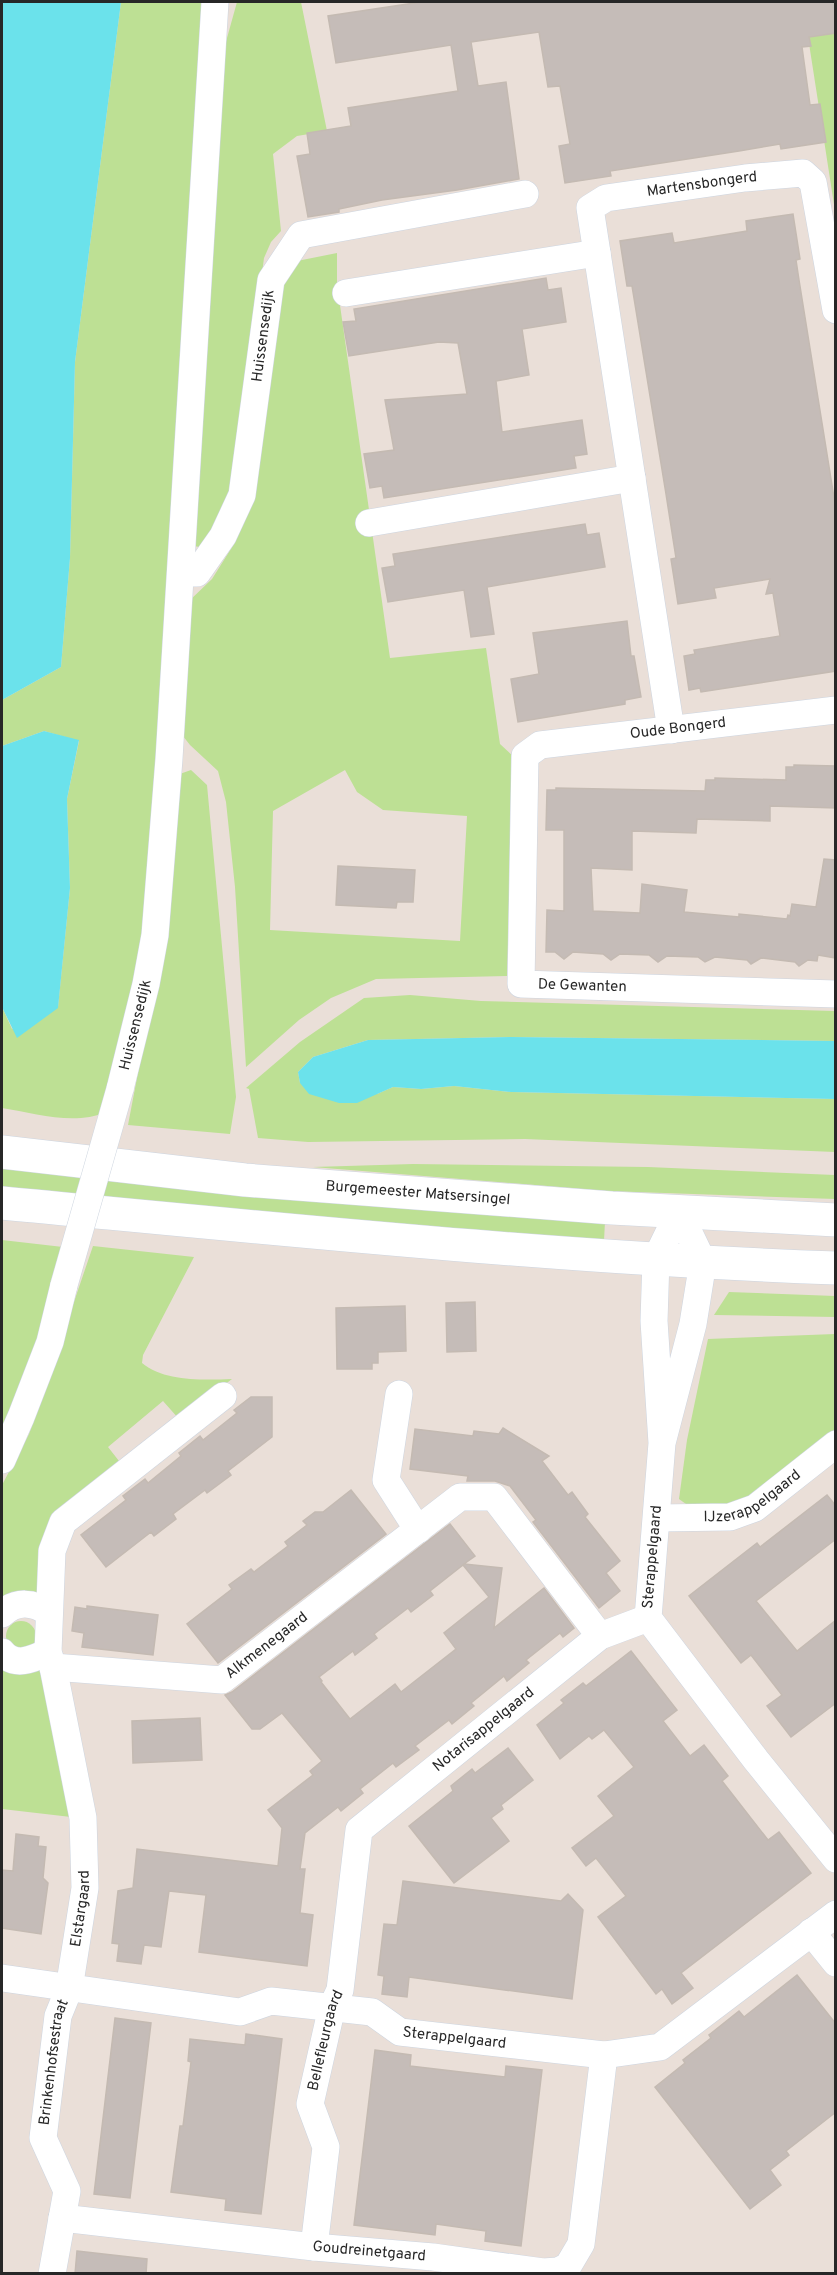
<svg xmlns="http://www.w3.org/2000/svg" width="837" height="2275" font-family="Overpass,sans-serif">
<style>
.green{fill:#bde094;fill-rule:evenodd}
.water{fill:#6be2eb}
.building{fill:#c5bcb8;stroke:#c4bab2;stroke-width:1.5;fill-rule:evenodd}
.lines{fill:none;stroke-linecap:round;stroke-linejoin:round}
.street-casing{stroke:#cdd5e0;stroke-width:28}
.secondary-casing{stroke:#cdd5e0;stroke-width:34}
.street{stroke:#fff;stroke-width:27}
.secondary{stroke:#fff;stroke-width:33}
.street-bridge-casing{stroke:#cdd5e0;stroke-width:28;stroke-linecap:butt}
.street-bridge{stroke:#fff;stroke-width:27}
.labels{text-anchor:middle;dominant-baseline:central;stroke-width:4.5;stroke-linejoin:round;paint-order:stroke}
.street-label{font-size:15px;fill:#272727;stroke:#fff}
</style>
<rect width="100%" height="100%" fill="#eadfd8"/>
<!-- green -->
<g class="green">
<path d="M121,2H207L145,960L106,1112C74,1126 35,1113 2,1108V1007L12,1029L58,1007L70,888L67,799L79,741L44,731L2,746V700L61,667L70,558L75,362Z"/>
<path d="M237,2H301L327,131L297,136L273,154L281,231L271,242L264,258L234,485L222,514L200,547L193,546L222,56Z"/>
<path d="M835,20V211L806,24Z"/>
<path d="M337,253V284L390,658L486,648L500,744L514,757L507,976L376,979L331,998L299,1020L246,1067L235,887L226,802L218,771L190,745L179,731L188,602L212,579L234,544L278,291L297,261ZM345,770L357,792L383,810L467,816L460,941L270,930L273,811Z"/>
<path d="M191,770L207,785L236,1097L230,1134L128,1125L140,1062L177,775Z"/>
<path d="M410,995L481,1001L835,1011V1041L511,1037L368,1040L313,1057L298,1072L300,1083L377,1094L393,1087L421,1089L454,1086L511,1092L835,1099V1152L525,1139L308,1142L258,1138L249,1089L246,1088L300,1042L364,998Z"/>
<path d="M413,1164L648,1167L835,1175V1199L608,1191L313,1167Z"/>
<path d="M2,1168L605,1221L604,1241L2,1189Z"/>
<path d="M2,1240L63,1247L53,1293L2,1447Z"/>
<path d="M93,1246L194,1257L143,1355L142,1363C165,1382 204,1380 232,1379L179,1419L163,1401L108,1447L119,1461L86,1491L38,1600L2,1602V1485L29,1434Z"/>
<path d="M729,1292L835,1296V1317L714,1315Z"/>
<path d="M835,1334V1429L753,1495L734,1504H686L679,1499L687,1440L708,1339Z"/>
<circle cx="21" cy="1636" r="15"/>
<path d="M2,1668L38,1670L48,1679L71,1817L2,1809Z"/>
</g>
<!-- water -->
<g class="water">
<path d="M2,2H121L75,362L70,558L61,667L2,700Z"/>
<path d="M44,731L79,740L67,799L70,888L58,1008L17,1038L2,1007V746Z"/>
<path d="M511,1037L835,1041V1099L511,1092L454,1086L421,1089L393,1087L357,1103H339L309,1094L300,1083L298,1072L313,1057L368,1040Z"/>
</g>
<!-- building -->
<g class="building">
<path d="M421,2H836V33L809,37L811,46L802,47L810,105L820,104L826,142L781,149L780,144L739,151L610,171L611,176L565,183L559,146L570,144L560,86L548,87L539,32L471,42L478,86L506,82L519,179L457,190L382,200L339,209V212L308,217L297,156L310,154L307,133L351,126L348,108L458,91L451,45L336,63L328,16Z"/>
<path d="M793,214L800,259L796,260L799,280L836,510V671L701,692L700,688L689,690L684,656L695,654L694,650L780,636L773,593L766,594L770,579L714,588L716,598L678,604L671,559L676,558L666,494L632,286H627L620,241L672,233L674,243L747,231L746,221Z"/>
<path d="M546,278L548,290L561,288L566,322L522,329L529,375L496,381L502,432L582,420L587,454L574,456L576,468L384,498L382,486L370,488L364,454L394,450L385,400L467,394L458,343L439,342L349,356L343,322L356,321L354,309Z"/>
<path d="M585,524L587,535L599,533L605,567L487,587L494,634L471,637L464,590L388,602L382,568L395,566L393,554Z"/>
<path d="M627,621L631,656H634L641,697L625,700V704L518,722L511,679L539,674L533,633Z"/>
<path d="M794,765L836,766V808L770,806V821L697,819L696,833L632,831V870L591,868L593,911L640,913L642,884L687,890L684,912L739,917V914L787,919L788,915L790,916L792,904L816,907L824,859L836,860V958L818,955L817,961L808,960L799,966L795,962L761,958L751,964L747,960L715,957L705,962L698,957L667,956L658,962L649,955L620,954L611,960L603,954L573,952L564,959L555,952H546L547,910L564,911V830H546L547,790H556V788L705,791L706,780H715V778L786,780V767H794Z"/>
<path d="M338,866L415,870L413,902H397L396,908L336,905Z"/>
<path d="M475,1302L476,1351L447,1352L446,1303Z"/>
<path d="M405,1306L406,1351L378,1352V1363H372V1369H337L336,1308Z"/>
<path d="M251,1397H272V1437L228,1471L231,1475L207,1493L205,1490L173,1514L176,1519L154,1536L151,1532L106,1567L81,1535L126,1500L123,1496L145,1479L148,1483L181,1456L179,1453L200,1436L203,1440L237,1413L234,1410Z"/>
<path d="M503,1428L549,1456L542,1461L568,1495L572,1492L588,1514L585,1517L620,1561L606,1573L620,1591L599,1608L533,1522L536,1520L510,1486L495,1481H467L468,1476L410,1469L415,1429L473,1436L474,1431L499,1434Z"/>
<path d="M351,1490L386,1534L218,1663L187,1624L232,1589L229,1585L251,1569L254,1572L288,1546L285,1542L307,1525L303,1521L315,1512H323Z"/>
<path d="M827,1495L836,1506V1539L756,1601L797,1651L836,1620V1703L791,1737L767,1706L782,1695L751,1655L741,1663L689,1596L757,1543L760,1547Z"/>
<path d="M450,1524L475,1556L464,1564L502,1568L494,1628L544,1588L574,1628L563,1637L560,1633L526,1660L529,1663L507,1681L504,1676L471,1703L474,1706L452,1724L449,1720L415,1746L419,1750L396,1767L393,1763L360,1789L363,1793L341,1811L338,1807L305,1833L300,1869H305L300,1913L313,1915L307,1966L199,1952L206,1895L169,1891L161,1947L144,1945L141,1964L117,1961L119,1944L112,1943L118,1891L133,1888L137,1849L278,1866L282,1828L268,1810L313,1775L310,1771L322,1761L282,1713L260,1729H252L225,1695L232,1692ZM463,1565L489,1597L444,1633L456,1649L401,1692L395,1684L350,1719L321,1682L322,1681L319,1677L353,1651L355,1655L377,1638L374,1634L408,1608L411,1612L433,1595L430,1591Z"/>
<path d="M87,1606L158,1615L153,1655L82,1647L84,1633L72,1631L75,1607L87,1609Z"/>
<path d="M631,1651L677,1710L663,1721L690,1756L704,1745L728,1776L722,1781L768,1840L779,1832L811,1873L681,1973L693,1988L672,2004L662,1989L656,1994L598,1917L626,1896L596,1858L586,1866L572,1848L614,1816L598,1796L634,1767L604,1730L592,1739L589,1736L560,1759L537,1725L564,1703L561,1700L583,1683L586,1686Z"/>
<path d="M200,1718L202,1760L133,1763L132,1721Z"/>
<path d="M508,1748L533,1780L501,1805L503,1809L491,1818L509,1841L454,1883L409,1826L453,1791L451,1786L472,1769L475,1773Z"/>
<path d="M16,1834L39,1837L38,1846L46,1847L43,1878L48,1883L41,1934L2,1928V1870L13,1871Z"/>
<path d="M403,1881L561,1901L568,1894L583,1910L572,1999L409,1977L407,1997L382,1994L384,1976L378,1975L384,1924L397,1925Z"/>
<path d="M797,1975L836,2024V2112L786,2151L789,2155L770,2170L781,2185L750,2209L655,2087L685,2063L683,2060L711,2038L709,2035L739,2011L744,2017Z"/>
<path d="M115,2018L151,2023L130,2198L94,2194Z"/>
<path d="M246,2034L282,2039L261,2214L225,2210L226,2199L171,2192L180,2126H183L191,2062L188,2061L190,2039L245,2045Z"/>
<path d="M375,2050L411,2055L410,2066L461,2072L505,2077L506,2066L542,2070L521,2246L485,2241L486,2231L436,2224L435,2235L354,2225Z"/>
<path d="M77,2251L147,2259L146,2274H75Z"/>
</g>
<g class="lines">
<!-- street casing -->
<g class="street-casing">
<g id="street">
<path d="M346,293L597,253"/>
<path d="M369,523L632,478"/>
<path id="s1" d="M181,573H197L223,536L242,495L271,280L301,235L525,194"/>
<path id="s2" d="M836,710L540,745L525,756L521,984L836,994"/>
<path id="s3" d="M671,730L590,208L606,198L745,178L803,173L813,182L836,310"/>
<path id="s4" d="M120,1089L146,984L155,935L169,759L215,2"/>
<path d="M399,1394L386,1480L418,1530"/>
<path d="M662,1443L693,1324L703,1262L679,1212L656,1259L654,1321L662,1443L648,1618L756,1760L836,1859"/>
<path d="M2,1460L21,1417L50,1342L64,1285"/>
<path id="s5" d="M658,1518L730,1517L755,1508L836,1444"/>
<path d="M2,1614C16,1600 34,1602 49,1613"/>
<path d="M2,1652C15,1668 33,1659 48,1652"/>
<path id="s6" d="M53,1667L222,1680L460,1497H494L600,1636"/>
<path d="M811,1932L836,1963"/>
<path id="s7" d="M2,1978L240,2012L271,2001L372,2012L400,2032L604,2055L660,2047L836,1914"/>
<path id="s8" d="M62,2218L314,2247L433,2257L543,2272L558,2271L568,2266L581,2244L604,2055"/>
<path id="s9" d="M314,2247L326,2147L310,2104L332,2007L340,1990L359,1830L600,1636L648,1618"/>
<path id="s10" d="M52,2274L67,2191L43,2138L58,2016L69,1989L85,1888L83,1818L53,1667L48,1652L52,1551L63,1522L223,1396"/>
</g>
</g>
<!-- secondary casing -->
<g class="secondary-casing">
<g id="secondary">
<path id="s11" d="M2,1152L245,1180L612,1208L836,1220"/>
<path d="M2,1203C279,1229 557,1258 836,1268"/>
</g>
</g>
<!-- street -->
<use href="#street" class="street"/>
<!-- secondary -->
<use href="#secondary" class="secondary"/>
<!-- street-bridge casing -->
<g class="street-bridge-casing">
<path id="street-bridge" d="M64,1285L120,1089"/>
</g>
<!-- street-bridge -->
<use href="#street-bridge" class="street-bridge"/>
</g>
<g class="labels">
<!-- street labels -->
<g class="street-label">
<text stroke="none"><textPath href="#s3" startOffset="644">Martensbongerd</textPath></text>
<text stroke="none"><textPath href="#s1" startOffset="267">Huissensedijk</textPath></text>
<text transform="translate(678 729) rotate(-7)">Oude Bongerd</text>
<text stroke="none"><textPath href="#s2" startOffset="606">De Gewanten</textPath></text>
<text stroke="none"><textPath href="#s4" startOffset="66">Huissensedijk</textPath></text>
<text stroke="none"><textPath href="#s11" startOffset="418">Burgemeester Matsersingel</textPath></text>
<text stroke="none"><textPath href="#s5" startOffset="100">IJzerappelgaard</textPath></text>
<text transform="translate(653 1557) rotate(-85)">Sterappelgaard</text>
<text stroke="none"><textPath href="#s6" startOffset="226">Alkmenegaard</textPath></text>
<text stroke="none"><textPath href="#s9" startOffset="586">Notarisappelgaard</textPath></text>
<text stroke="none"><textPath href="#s10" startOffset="376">Elstargaard</textPath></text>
<text stroke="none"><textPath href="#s7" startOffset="464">Sterappelgaard</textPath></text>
<text stroke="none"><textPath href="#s9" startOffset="212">Bellefleurgaard</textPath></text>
<text stroke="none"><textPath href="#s10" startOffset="219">Brinkenhofsestraat</textPath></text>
<text stroke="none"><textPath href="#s8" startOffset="309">Goudreinetgaard</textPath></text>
</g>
</g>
<!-- border -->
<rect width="837" height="2275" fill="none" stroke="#272727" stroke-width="6"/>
</svg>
